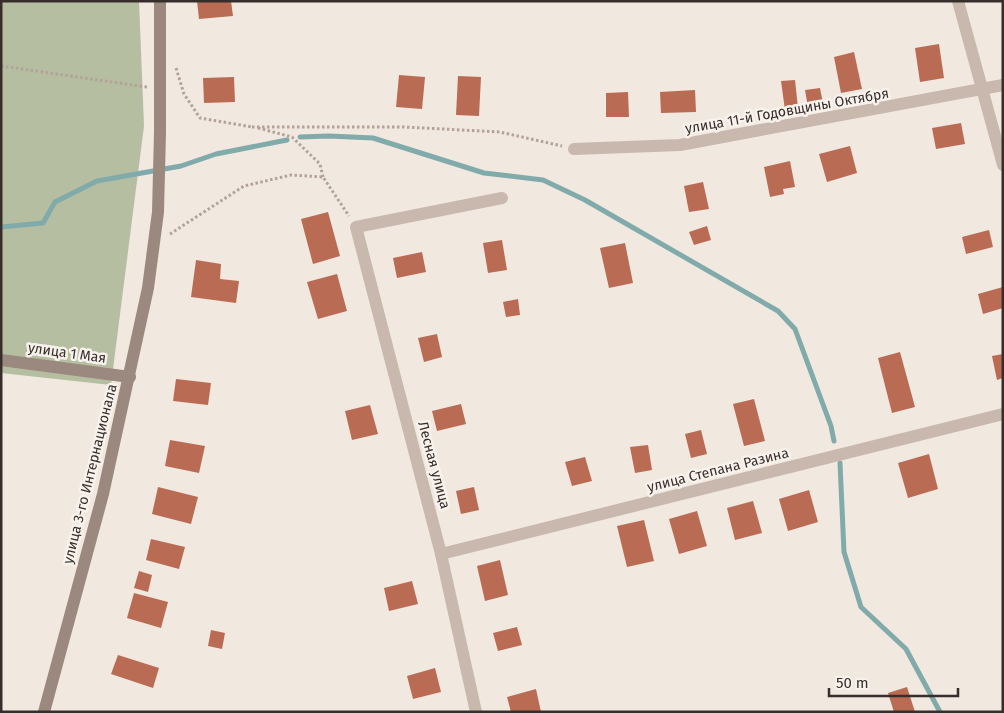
<svg xmlns="http://www.w3.org/2000/svg" width="1004" height="713" font-family="'Fira Sans',sans-serif">
<style>
.green{fill:#b5bea1}
.lines{fill:none;stroke-linecap:round;stroke-linejoin:round}
.stream{stroke:#81aaab;stroke-width:5}
.building{fill:#ba6b54}
.path{stroke:#b3a397;stroke-width:3;stroke-dasharray:2.5 2.5;stroke-linecap:butt}
.street{stroke:#c8b8ad;stroke-width:12}
.secondary{stroke:#9b887e;stroke-width:12}
.labels{text-anchor:middle;dominant-baseline:central;stroke-width:5;stroke-linejoin:round;paint-order:stroke}
.street-label{font-size:14px;fill:#372e2b;stroke:#f8f2ec}
</style>
<rect width="100%" height="100%" fill="#f1e8e0"/>
<!-- green -->
<path class="green" d="M1,1H139L144,126L111,385L1,373Z"/>
<g class="lines">
<!-- stream -->
<g class="stream">
<path d="M300,137L329,136L373,138L484,173L543,180L585,200L778,311L795,329L831,426L834,441"/>
<path d="M1,227L43,223L55,202L97,181L181,166L216,154L287,140"/>
<path d="M840,463L844,552L861,607L906,649L940,712"/>
</g>
</g>
<!-- building -->
<g class="building">
<path d="M197,1H231L233,16L199,19Z"/>
<path d="M939,44L944,78L920,82L915,48Z"/>
<path d="M854,52L862,89L841,93L834,57Z"/>
<path d="M399,75L425,77L422,109L396,107Z"/>
<path d="M458,76L481,77L479,116L456,115Z"/>
<path d="M234,77L235,102L204,103L203,78Z"/>
<path d="M795,80L798,108L785,110L781,81Z"/>
<path d="M820,88L823,104L808,107L805,90Z"/>
<path d="M695,90L696,112L661,113L660,92Z"/>
<path d="M628,92L629,117H606V93Z"/>
<path d="M961,123L965,144L936,149L932,128Z"/>
<path d="M850,146L857,173L827,182L819,154Z"/>
<path d="M790,161L795,187L783,189L784,194L770,197L764,167Z"/>
<path d="M703,182L709,209L689,212L684,186Z"/>
<path d="M328,212L340,256L313,264L301,219Z"/>
<path d="M707,226L711,240L694,245L689,232Z"/>
<path d="M989,230L993,247L966,254L962,237Z"/>
<path d="M502,240L507,270L488,273L483,243Z"/>
<path d="M625,243L633,283L609,288L600,248Z"/>
<path d="M422,252L426,272L397,278L393,258Z"/>
<path d="M196,260L221,264L220,279L239,281L236,303L191,297Z"/>
<path d="M337,274L347,311L318,319L307,282Z"/>
<path d="M1003,287V308L983,314L978,294Z"/>
<path d="M518,299L520,315L506,317L503,302Z"/>
<path d="M437,334L442,357L424,362L418,338Z"/>
<path d="M900,352L915,407L892,413L878,358Z"/>
<path d="M1003,354V378L997,380L992,356Z"/>
<path d="M176,379L211,383L208,405L173,401Z"/>
<path d="M754,399L765,441L744,446L733,404Z"/>
<path d="M461,404L466,424L437,431L432,411Z"/>
<path d="M370,405L378,434L352,440L345,411Z"/>
<path d="M701,430L707,454L691,458L685,434Z"/>
<path d="M170,440L205,446L199,473L165,466Z"/>
<path d="M648,445L652,470L635,473L630,447Z"/>
<path d="M929,454L938,489L908,498L898,463Z"/>
<path d="M585,457L592,481L572,486L565,462Z"/>
<path d="M158,487L198,497L191,524L152,514Z"/>
<path d="M474,487L479,510L461,514L456,491Z"/>
<path d="M809,490L818,522L788,531L779,499Z"/>
<path d="M753,501L762,533L735,540L727,508Z"/>
<path d="M697,511L707,546L679,554L669,519Z"/>
<path d="M644,520L654,561L627,567L617,526Z"/>
<path d="M151,539L185,547L179,569L146,560Z"/>
<path d="M500,560L508,595L485,601L477,566Z"/>
<path d="M139,571L152,575L148,592L134,588Z"/>
<path d="M412,581L418,604L389,611L384,588Z"/>
<path d="M134,593L168,602L161,628L127,618Z"/>
<path d="M517,627L522,645L498,651L493,633Z"/>
<path d="M211,630L225,633L222,649L208,646Z"/>
<path d="M118,655L159,668L153,688L111,674Z"/>
<path d="M435,668L441,692L413,699L407,676Z"/>
<path d="M907,687L915,712H894L888,693Z"/>
<path d="M536,689L541,712H511L507,697Z"/>
</g>
<g class="lines">
<!-- path -->
<g class="path">
<path d="M1,66L147,87"/>
<path d="M176,68L184,94L200,118L252,127"/>
<path d="M252,127H404L500,132L562,146"/>
<path d="M258,128L292,137L320,164L323,177"/>
<path d="M170,234L244,186L291,175L323,177L349,216"/>
</g>
<!-- street -->
<g class="street">
<path d="M958,1L1003,165"/>
<path d="M574,149L680,145L1003,85"/>
<path d="M441,554L1003,414"/>
<path d="M476,712L441,554L356,227L502,198"/>
</g>
<!-- secondary -->
<g class="secondary">
<path d="M1,360L130,377"/>
<path d="M44,712L103,494L148,288L158,212L160,132V1"/>
</g>
</g>
<g class="labels">
<!-- street labels -->
<g class="street-label">
<text transform="translate(787 111) rotate(-10)">улица 11-й Годовщины Октября</text>
<text transform="translate(67 353) rotate(8)">улица 1 Мая</text>
<text transform="translate(434 465) rotate(75)">Лесная улица</text>
<text transform="translate(718 470) rotate(-14)">улица Степана Разина</text>
<text transform="translate(90 474) rotate(-76)">улица 3-го Интернационала</text>
</g>
</g>
<!-- border -->
<rect width="1004" height="713" fill="none" stroke="#372e2b" stroke-width="5"/>
<!-- scale -->
<path d="M829 688v8h129v-8" fill="none" stroke="#372e2b" stroke-width="2.5"/>
<text x="836" y="688" font-size="15" fill="#372e2b" stroke="#f8f2ec" stroke-width="4" paint-order="stroke">50 m</text>
</svg>
